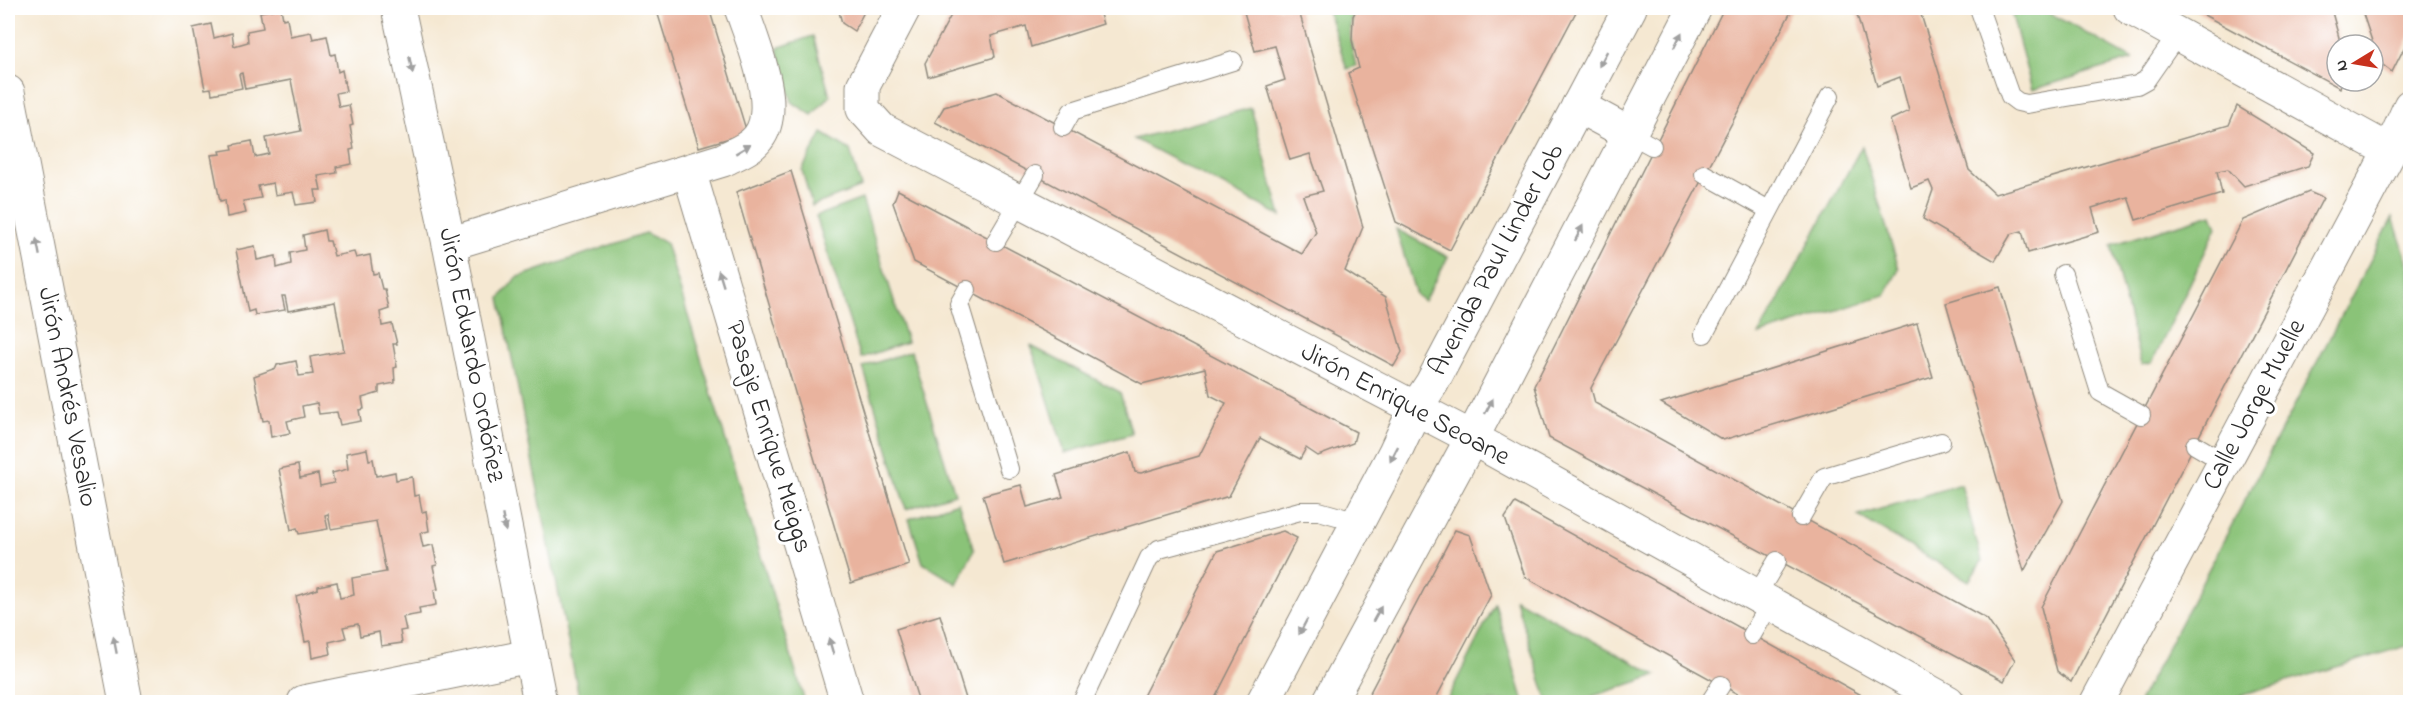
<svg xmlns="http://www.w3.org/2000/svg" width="2418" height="710" font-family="'Indie Flower',sans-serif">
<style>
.green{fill:#8ac378;stroke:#5a7752;stroke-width:1.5}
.building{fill:#e9b39e}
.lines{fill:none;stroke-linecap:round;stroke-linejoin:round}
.service-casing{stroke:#908a7e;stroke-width:20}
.minor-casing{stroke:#908a7e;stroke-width:35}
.service{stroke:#fff;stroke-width:18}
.minor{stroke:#fff;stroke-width:33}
.oneway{fill:#a0a0a0}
.labels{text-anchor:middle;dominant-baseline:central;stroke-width:6;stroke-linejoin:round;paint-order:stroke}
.street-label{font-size:27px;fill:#2b2b2b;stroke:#fff}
</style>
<rect width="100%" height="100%" fill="#fff"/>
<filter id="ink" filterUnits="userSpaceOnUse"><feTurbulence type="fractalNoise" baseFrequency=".0167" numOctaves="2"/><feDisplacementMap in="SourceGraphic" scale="12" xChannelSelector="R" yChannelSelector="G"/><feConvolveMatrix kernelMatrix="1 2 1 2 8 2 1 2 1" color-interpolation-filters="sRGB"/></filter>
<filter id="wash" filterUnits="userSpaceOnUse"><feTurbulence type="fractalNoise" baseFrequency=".008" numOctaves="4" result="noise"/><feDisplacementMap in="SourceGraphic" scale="24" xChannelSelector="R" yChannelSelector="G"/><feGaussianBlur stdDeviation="1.35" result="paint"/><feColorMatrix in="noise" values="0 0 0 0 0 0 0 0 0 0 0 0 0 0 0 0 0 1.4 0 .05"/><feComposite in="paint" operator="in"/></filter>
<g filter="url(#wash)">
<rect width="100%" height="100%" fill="#f5e8d2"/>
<!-- green -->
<g class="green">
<path d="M1327,8H1355C1346,26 1351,46 1356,66L1347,69Z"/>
<path d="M2010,8H2040L2133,59L2032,90Z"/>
<path d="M813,36L830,96L812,115L792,102L777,48Z"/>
<path d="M1251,108L1281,216L1134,139Z"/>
<path d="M822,133L850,150L861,187L812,206L802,170Z"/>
<path d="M1862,146L1899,269L1885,295L1759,335Z"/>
<path d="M862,199L907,342L861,358L816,216Z"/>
<path d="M2212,214L2217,227L2152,363L2141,365L2111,245Z"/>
<path d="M2393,217L2410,270V645L2220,702H2139Z"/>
<path d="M1396,229L1448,257L1424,301L1416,295Z"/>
<path d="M645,233L666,243L805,702H580L500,298L516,278Z"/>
<path d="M1031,346L1120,392L1132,434L1065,453Z"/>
<path d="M911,351L955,494L906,509L863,367Z"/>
<path d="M1961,484L1982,561L1969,581L1858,516Z"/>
<path d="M958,502L974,550L957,584L923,563L909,519Z"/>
<path d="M1515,599L1657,675L1575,702H1548Z"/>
<path d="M1495,604L1524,702H1446Z"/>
</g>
<g id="blocks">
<!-- building -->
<g class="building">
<path d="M281,8L283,19L287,18L290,36L311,32L313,39L327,36L331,55L335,54L338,72L342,70L346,91L336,93L339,107L349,105L353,125L350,126L354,149L350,150L352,164L336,167L337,173L318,176L321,190H315L317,202L296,205L293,192L275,195L273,183L258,186L261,198L243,201L246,213L227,217L225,200L220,201L211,155L221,154L220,151L233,149L232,145L252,141L255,157L269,154L266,138L301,131L291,80L245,89L242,73L239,74L242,88L212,94L211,88L205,89L193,28L211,24L214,38L232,33L234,46L248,42L247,31L263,28L260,12Z"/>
<path d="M656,8H709L747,133L699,147Z"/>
<path d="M838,8H866L854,31L842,23Z"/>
<path d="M955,8H1098L1103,24L1031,47L1026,26L991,36L995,57L928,77L925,63Z"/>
<path d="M1257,8H1298L1363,227L1345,271L1386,297L1402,352L1394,366L935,122L944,107L997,92L1302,254L1316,232L1303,196L1323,191L1310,154L1290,160L1267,86L1285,80L1275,46L1255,51L1244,12Z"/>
<path d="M1357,8H1578L1450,250L1396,222L1348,73L1359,68L1352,40L1353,16Z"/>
<path d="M1724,8H1793L1591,388L1595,403L1987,619L2015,660L2004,681L1549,438L1534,386Z"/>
<path d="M1866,8H1919L1969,170L1995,194L2229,125L2237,106L2314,153L2308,166L2244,186L2228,169L2217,171L2222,194L2136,220L2128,197L2092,208L2099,232L2028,253L2022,231L2011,234L1995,261L1923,219L1933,190L1929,181L1911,188L1890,120L1909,111L1900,77L1877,86L1856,11Z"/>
<path d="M2191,8H2323L2332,12L2341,45H2337V81H2342L2340,88Z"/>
<path d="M2361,8H2410V36L2392,72L2379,62Z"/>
<path d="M791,171L909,565L851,583L736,192Z"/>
<path d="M898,190L1356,432L1353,443L1318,456L1306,448L1300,459L1260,438L1229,496L1004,564L983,495L1021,485L1027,507L1063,497L1056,475L1130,452L1135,472L1141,473L1199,456L1226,403L1210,395L1205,368L1142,384L914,262L893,203Z"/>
<path d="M2309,192L2323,198L2071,682L2057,671L2041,607L2243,220Z"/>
<path d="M324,230L326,241H330L334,256L354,252L356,258L370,255L373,274L378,273L382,289H385L389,309L380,312L382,326L392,324L397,344H393L397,367L394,368L395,383L379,386V393L362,398L364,409L359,410L361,421L340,425L337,412L319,414L317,403L302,406L304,417L287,421L290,433L271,437L269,420L263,421L254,376L276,368L277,365L296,361L299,376L313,374L310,357L344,351L335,302L288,311L285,296H282L285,310L255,315L254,310L248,312L236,250L255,246L257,260L276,256L277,268L291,264L290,253L305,250L303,235Z"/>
<path d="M2000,287L2063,501L2024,571L1946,303Z"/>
<path d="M1917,323L1933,377L1723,440L1661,403Z"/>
<path d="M367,449L369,460L373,459L376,476L395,472L396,480L412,477L414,496L419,495L422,512L426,511L429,531L420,533L423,547L433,545L437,565L433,566L438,589L434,590L436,605L419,608L420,614L403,617L406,630L400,631L402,643L381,646L379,632L360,636L358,624L343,627L346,638L329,642L331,654L312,658L310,641L305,642L296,596L318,589V586L337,582L340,598L354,595L352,578L386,572L376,521L331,529L328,514L325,515L328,529L299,534L297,528L291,530L279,469L298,465L300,478L318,474L320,486L334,483L332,473L348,469L346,453Z"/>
<path d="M1515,503L1874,702H1752L1525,577L1505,518Z"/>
<path d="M1455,530L1470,535L1491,595L1434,702H1365Z"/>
<path d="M1283,531L1297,538L1213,702H1140L1217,551Z"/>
<path d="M940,615L967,702H919L896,629Z"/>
</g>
</g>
</g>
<g filter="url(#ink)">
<use href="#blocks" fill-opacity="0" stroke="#908a7e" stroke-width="1.5"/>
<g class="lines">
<!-- service casing -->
<g class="service-casing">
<g id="service">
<path d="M1979,8L2010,96L2018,102L2027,104L2137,85L2146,80L2178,34"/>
<path d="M1063,127L1072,111L1233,61"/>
<path d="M1630,134L1652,146"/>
<path d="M1704,174L1769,210"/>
<path d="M996,241L1035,175"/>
<path d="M2063,274L2100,392L2141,415"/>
<path d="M967,290L959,304L1009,469"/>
<path d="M1704,334L1830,96"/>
<path d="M2195,445L2224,462"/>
<path d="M1801,517L1824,477L1941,442"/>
<path d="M1756,596L1777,561"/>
<path d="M1752,635L1770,604"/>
<path d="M1082,702L1149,558L1159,549L1300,511H1319L1358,522"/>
<path d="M1710,702L1721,685"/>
</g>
</g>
<!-- minor casing -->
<g class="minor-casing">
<g id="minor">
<path d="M398,8L449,244L540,702"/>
<path d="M904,8L863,86V109L882,130L1461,432L1948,702"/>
<path d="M2130,8L2390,151"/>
<path d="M8,92L126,702"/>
<path d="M1578,106L1630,134"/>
<path d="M689,171L847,702"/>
<path d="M449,244L723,160C734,154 750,149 758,138C782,108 752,40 741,8"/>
<path d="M304,702L530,656"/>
<path d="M1263,702L1395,452L1415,409L1432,383L1630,8"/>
<path d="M1329,702L1472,438L1695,8"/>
<path d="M2097,702L2390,151L2410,106"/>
</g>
</g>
<!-- service -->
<use href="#service" class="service"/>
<!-- minor -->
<use href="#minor" class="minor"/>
</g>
<!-- one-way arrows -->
<defs><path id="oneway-solid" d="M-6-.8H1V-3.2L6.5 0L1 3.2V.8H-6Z" transform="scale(1.5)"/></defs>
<g class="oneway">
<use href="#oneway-solid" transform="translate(1678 40) rotate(-63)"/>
<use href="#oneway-solid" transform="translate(1603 59) rotate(118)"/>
<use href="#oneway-solid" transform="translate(411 65) rotate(78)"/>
<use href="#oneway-solid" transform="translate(743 149) rotate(-31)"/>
<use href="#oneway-solid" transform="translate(1579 233) rotate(-63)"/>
<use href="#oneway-solid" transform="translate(38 247) rotate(-101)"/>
<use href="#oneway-solid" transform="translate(721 278) rotate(-107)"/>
<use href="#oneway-solid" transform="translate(1489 406) rotate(-63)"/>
<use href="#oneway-solid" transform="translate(1394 454) rotate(117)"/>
<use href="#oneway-solid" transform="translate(504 523) rotate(79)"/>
<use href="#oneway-solid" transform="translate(1377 614) rotate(-61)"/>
<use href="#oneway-solid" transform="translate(1303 627) rotate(118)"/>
<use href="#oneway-solid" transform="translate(115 645) rotate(-101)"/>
<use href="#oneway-solid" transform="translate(831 646) rotate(-106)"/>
</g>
</g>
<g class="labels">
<!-- street labels -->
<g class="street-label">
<text transform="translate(1497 260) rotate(-62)">Avenida Paul Linder Lob</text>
<text transform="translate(471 355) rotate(79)">Jirón Eduardo Ordóñez</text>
<text transform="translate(67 397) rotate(79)">Jirón Andrés Vesalio</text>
<text transform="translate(1405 405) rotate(28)">Jirón Enrique Seoane</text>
<text transform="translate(2255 405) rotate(-62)">Calle Jorge Muelle</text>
<text transform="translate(768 437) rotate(73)">Pasaje Enrique Meiggs</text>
</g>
</g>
<!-- margin -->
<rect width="2418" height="710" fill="none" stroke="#fff" stroke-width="30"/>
<!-- north arrow -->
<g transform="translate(2355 63) rotate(259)"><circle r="28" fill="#ffffff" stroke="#aaaaaa" stroke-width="1.5"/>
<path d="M0-4.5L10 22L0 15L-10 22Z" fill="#c8321e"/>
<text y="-9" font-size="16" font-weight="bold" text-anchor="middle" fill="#2b2b2b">N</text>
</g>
</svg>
